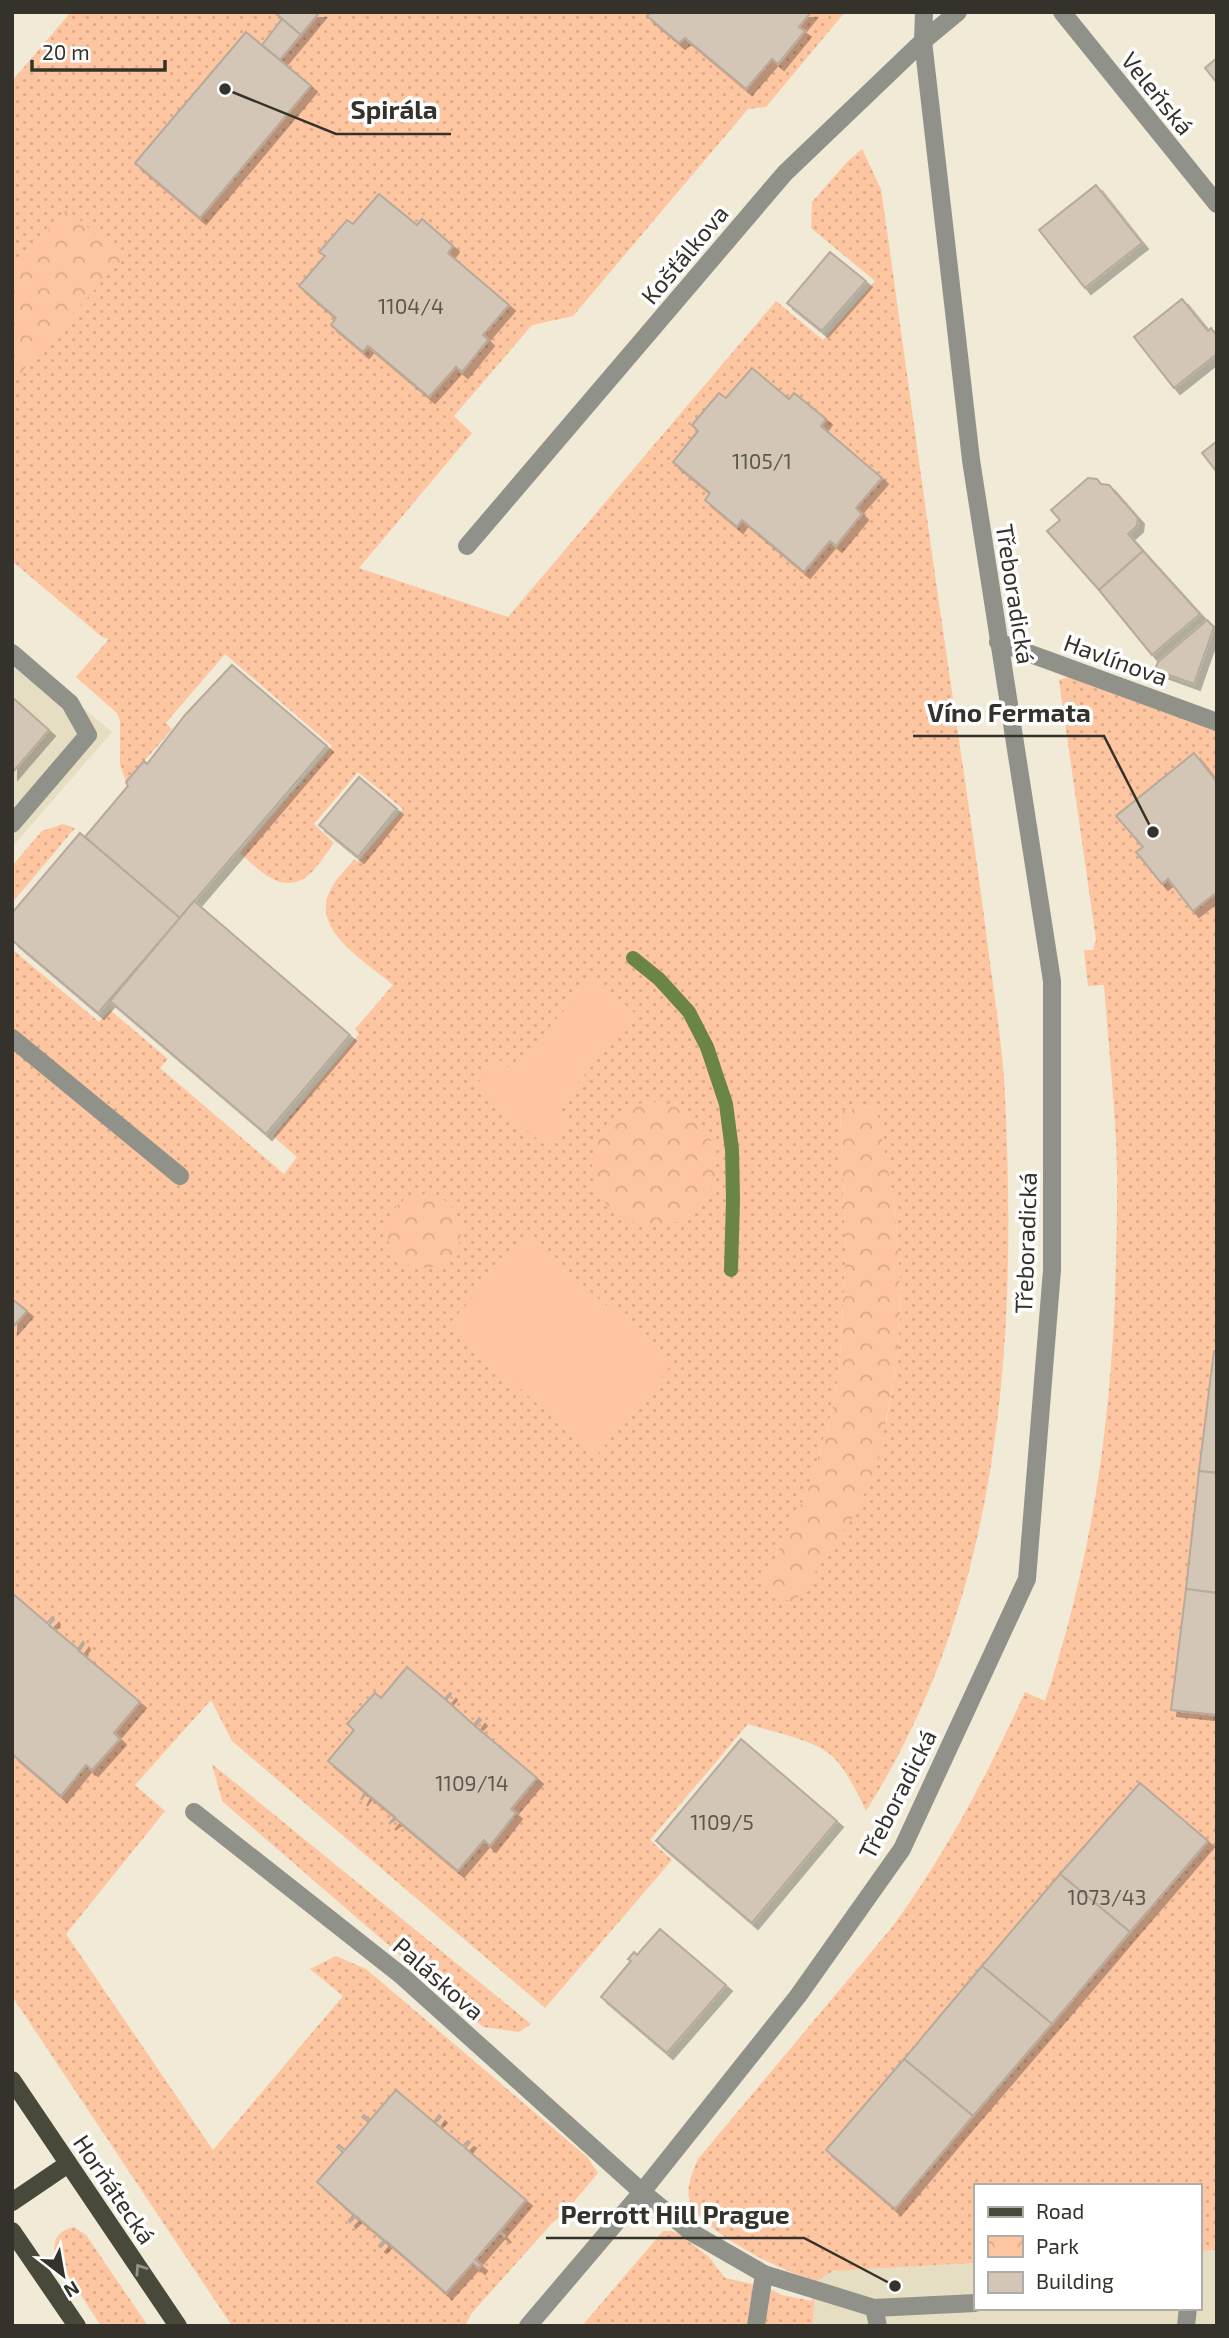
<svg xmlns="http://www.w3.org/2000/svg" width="1229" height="2338" font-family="'Exo 2',sans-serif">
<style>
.built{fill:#e6dec3}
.grass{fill:url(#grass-dots);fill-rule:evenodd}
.park{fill:url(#park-crowns)}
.pitch{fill:#fec5a1}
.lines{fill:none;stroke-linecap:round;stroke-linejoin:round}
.stream{stroke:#6b8546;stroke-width:14}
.building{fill:#d3c6b6;stroke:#b7aa9b;stroke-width:2;filter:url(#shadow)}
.minor{stroke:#909189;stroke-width:18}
.major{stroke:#49493b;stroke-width:18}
.oneway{stroke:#929289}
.labels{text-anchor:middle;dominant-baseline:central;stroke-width:7;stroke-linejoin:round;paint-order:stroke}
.number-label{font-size:21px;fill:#5c574e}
.street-label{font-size:24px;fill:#35322b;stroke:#fff}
.leader{fill:none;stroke:#35322b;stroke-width:2.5}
.callout-dot{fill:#35322b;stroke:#fff;stroke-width:2.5}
.callout-label{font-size:26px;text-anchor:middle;font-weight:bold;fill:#35322b;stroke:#fff;stroke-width:7;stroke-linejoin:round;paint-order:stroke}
</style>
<defs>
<pattern id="grass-dots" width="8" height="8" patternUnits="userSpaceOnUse" patternTransform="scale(1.75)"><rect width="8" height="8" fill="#fec5a1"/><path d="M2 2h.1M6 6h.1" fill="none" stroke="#daaa8b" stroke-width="1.8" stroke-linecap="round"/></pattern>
<pattern id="park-crowns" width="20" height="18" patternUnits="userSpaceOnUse" patternTransform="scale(1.75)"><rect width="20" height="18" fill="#fec5a1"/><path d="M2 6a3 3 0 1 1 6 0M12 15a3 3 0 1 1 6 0" fill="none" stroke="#daaa8b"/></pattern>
<filter id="shadow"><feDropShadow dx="6" dy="6" stdDeviation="0" flood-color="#0004"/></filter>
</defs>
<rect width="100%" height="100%" fill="#f0ead6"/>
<!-- built -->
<g class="built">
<path d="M12,649L112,732L12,847Z"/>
<path d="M1217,2250V2326H813L815,2282L833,2271L975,2263V2308H1199V2251Z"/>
</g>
<!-- grass -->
<g class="grass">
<path d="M71,12H274L282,19L262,45L246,32L136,163L200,217L311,86L280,60L320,12H651L679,43L685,38L746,89L772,59L779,63L805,32L799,27L811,12H845L766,107L748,109L573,316L532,325L454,416L472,433L359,568L508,617L776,301L823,340L875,281L811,228L812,202L848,161L862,149L881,189C905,356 927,524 952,692C965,782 979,873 990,963C996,1007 1003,1052 1005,1096C1017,1343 1002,1596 866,1811C857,1792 847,1770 831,1755C812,1739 772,1732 748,1724L650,1840L672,1860L545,2008L232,1741L211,1700L135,1785L165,1811L66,1934L213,2150L343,1996L310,1969L336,1956L366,1969L587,2157L598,2173L563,2215L553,2222L471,2314L465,2326H232L12,1996V1754L61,1795L86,1765L93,1770L120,1739L114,1733L140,1702L79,1651L83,1643L78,1649L49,1625L53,1618L47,1623L12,1593V1328L27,1311L12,1299V949L99,1022L110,1010L168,1059L160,1068L284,1174L297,1157L273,1136L359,1034L355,1029L393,985C366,962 308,929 331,889C336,878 347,869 354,859L358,862L403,809L358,772L314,824L334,843C326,853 317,869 306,877C281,895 257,868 240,853L332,746L225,654L166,723L172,729L126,782L120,764V721L117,713L76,677L109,639L102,637L12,561V81ZM346,220L353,224L417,225L453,246L448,253L483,335L488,340L462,371L456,367L429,397L368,346L362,351L331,325L336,318L299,287L325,256L319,251ZM752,368L789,399L795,393L825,419L821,426L882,478L856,508L862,515L836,545L830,541L803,572L742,520L705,500L710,493L673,462L698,431L692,425L719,394L726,398ZM875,1106L895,1207L901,1302L897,1363L886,1424L760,1589L808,1490L831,1414L839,1374L846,1252L840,1111ZM407,1668L445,1699L450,1693L446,1700L474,1725L481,1719L475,1726L537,1778L511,1809L516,1814L490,1845L484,1840L458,1871L396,1819L390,1824L395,1817L366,1793L360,1799L365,1792L328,1761L354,1730L347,1724L374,1693L381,1698ZM396,2090L434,2122L440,2115L435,2123L463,2146L470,2142L465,2148L526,2200L500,2231L505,2237L499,2232L475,2260L481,2266L478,2267L473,2263L446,2293L386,2241L379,2246L384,2240L356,2216L349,2221L354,2215L317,2183L343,2152L337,2147L339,2145L345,2150L369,2122L363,2117L370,2120Z"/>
<path d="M1080,673L1217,726V782L1116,816L1143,847L1137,852L1162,884L1168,879L1193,911L1217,892V1331L1171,1709L1217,1715V2250L1199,2251V2186H975V2263L833,2271L815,2282L813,2326H582L663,2231H672L681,2235L709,2257L725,2278L766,2287L782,2295L812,2301L813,2279C785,2274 699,2230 690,2201C685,2187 693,2172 698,2159L893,1926C946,1853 988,1774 1025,1692L1045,1701C1093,1558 1113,1412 1116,1262C1117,1221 1118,1180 1116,1139C1113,1088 1108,1036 1104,985L1088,986L1084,950H1093L1096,940L1059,680ZM1140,1783L1208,1842L895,2209L827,2151Z"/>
<path d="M63,824L75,828L12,903V866L42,831Z"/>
<path d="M212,1764L531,2024L519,2032L483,2027L222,1801Z"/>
<path d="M74,2227L86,2235L148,2326H101L54,2253C54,2237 59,2231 74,2227Z"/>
</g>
<!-- park -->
<g class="park">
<path d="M67,209L123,258L19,375L12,369V271Z"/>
<circle cx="654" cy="1164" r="62"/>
<path d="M876,1106L895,1207L901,1302L897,1363L878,1464L854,1516L794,1603L760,1588L808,1490L831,1414L839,1374L846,1252L840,1111Z"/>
<circle cx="424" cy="1231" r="37"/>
</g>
<!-- pitch -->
<g class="pitch">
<path d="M593,977L636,1014L557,1107L571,1120L547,1147L475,1086L498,1059L512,1070Z"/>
<path d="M527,1237L673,1363L597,1455L447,1326Z"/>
</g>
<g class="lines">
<!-- stream -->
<path class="stream" d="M633,958L659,979L689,1012L707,1047L726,1104L732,1150L733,1199L731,1270"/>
</g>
<!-- building -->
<g class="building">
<path d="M274,12H320L301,35Z"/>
<path d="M651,12H811L799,27L805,31L778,64L772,59L746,89L685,38L679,43L647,16Z"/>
<path d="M282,19L301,35L280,60L262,45Z"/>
<path d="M246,32L311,86L200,218L135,163Z"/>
<path d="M1217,58V83L1205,68Z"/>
<path d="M1096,185L1142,243L1085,288L1039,230Z"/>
<path d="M379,194L417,225L422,219L453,246L448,253L509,305L483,335L488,340L462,372L456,367L429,397L368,346L363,352L331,325L336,318L299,286L325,256L319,252L347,220L353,224Z"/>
<path d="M830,252L866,281L822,331L787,303Z"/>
<path d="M1182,299L1208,331L1211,328L1217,336V354L1174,388L1134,337Z"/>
<path d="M752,368L789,399L794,393L826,419L821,426L882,478L856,508L862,514L836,546L830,541L804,572L742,520L737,527L705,500L710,493L673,462L698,431L692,425L719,393L726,398Z"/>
<path d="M1217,441V472L1202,453Z"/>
<path d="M1088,478L1097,479L1101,484L1109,485L1138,518L1137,526L1128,534L1143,551L1099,590L1047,531L1060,520L1051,510Z"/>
<path d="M1143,551L1200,614L1152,655L1099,590Z"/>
<path d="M1207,620L1214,627L1194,684L1155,670L1158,662Z"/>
<path d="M232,665L327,746L180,918L85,837L128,786L126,782L144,761L147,764L185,715Z"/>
<path d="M12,697L49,730L12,773Z"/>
<path d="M1194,753L1217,782V892L1193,911L1168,879L1162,884L1136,852L1143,847L1116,816Z"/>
<path d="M359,777L397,809L358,857L319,825Z"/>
<path d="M80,833L180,918L98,1013L12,940V913Z"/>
<path d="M194,901L350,1035L266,1134L110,1001Z"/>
<path d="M12,1299L27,1311L12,1328Z"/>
<path d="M1214,1351H1217V1473L1199,1471Z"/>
<path d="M1199,1471L1217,1473V1593L1186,1589Z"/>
<path d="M1186,1589L1217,1593V1715L1171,1710Z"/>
<path d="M12,1593L47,1623L53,1617L54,1619L49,1625L78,1649L83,1642L84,1644L79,1651L140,1702L114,1733L120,1739L92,1770L86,1765L61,1796L12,1754Z"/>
<path d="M407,1667L445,1699L450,1693L451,1694L446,1700L474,1725L479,1718L481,1720L475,1726L537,1778L511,1809L516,1813L490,1846L484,1840L458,1871L396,1819L389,1824L395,1817L366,1793L361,1800L365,1792L328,1761L354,1730L347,1724L375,1693L381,1698Z"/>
<path d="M741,1739L837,1821L752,1923L656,1841Z"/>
<path d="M1140,1783L1208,1841L1130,1932L1060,1874Z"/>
<path d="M1060,1874L1130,1932L1052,2024L982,1966Z"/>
<path d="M660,1929L726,1985L667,2053L601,1997L631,1961L628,1959L634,1952L637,1955Z"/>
<path d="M982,1966L1052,2024L973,2116L904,2059Z"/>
<path d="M904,2059L973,2116L895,2209L826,2150Z"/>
<path d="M396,2090L434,2122L439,2115L441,2117L435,2123L463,2146L468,2141L470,2142L465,2148L526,2200L500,2231L505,2237L499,2232L475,2260L481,2265L479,2268L473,2263L446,2293L386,2241L381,2247L379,2246L384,2240L356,2216L350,2222L349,2220L354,2215L317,2182L343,2152L337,2147L339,2145L345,2150L369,2122L362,2117L364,2115L370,2120Z"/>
</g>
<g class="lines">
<!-- minor -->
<g class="minor">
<path d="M1062,12L1217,204"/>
<path d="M467,546L785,173L923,41L958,12"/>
<path d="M998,642L1217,722"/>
<path d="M12,653L70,703L88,735L12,824"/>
<path d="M12,1038L180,1176"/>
<path d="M194,1812L402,1976L642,2192L691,2232L764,2274L756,2326"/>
<path d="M764,2274L874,2308L878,2326"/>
<path d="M874,2308L975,2303"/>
<path d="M528,2326L642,2192L798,1996L902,1849L1027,1579L1052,1270V981L971,460L923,41L924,12"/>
<path d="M1186,2326L1188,2308"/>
</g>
<!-- major -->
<g class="major">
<path d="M12,2080L178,2326"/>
<path d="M12,2202L68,2164"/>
<path d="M12,2231L77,2326"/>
</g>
</g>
<!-- one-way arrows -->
<defs><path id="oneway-chevron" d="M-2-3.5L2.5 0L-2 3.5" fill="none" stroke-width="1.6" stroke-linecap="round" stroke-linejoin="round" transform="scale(1.75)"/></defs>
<use class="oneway" href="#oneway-chevron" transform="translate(140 2269) rotate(-124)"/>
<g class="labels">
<!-- number labels -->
<g class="number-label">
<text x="411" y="305">1104/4</text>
<text x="762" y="460">1105/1</text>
<text x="472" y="1782">1109/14</text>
<text x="722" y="1821">1109/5</text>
<text x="1107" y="1896">1073/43</text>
</g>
<!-- street labels -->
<g class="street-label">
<text transform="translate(1158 93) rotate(51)">Veleňská</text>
<text transform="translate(684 254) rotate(-50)">Košťálkova</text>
<text transform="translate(1016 594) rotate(81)">Třeboradická</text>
<text transform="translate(1116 659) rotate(20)">Havlínova</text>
<text transform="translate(1025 1243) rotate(-88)">Třeboradická</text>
<text transform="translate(897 1794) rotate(-63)">Třeboradická</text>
<text transform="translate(439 1978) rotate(41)">Paláskova</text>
<text transform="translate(115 2189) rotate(56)">Horňátecká</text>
</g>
</g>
<!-- callouts -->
<path class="leader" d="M225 89L336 134H451M1153 832L1104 736H913M895 2286L804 2238H546"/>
<g class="callout-dot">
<circle cx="225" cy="89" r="7"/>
<circle cx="1153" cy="832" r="7"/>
<circle cx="895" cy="2286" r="7"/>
</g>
<g class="callout-label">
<text x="394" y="119">Spirála</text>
<text x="1009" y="722">Víno Fermata</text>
<text x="675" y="2224">Perrott Hill Prague</text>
</g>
<!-- border -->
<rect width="1229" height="2338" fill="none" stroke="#35322b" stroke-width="28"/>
<!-- legend -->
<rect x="974" y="2184" width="228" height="126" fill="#ffffff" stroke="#aeadaa" stroke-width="2"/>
<rect x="988" y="2207" width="35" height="10" fill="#49493b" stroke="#aeadaa" stroke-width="2"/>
<text x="1036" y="2219" font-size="21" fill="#35322b">Road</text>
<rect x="988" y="2236" width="35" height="21" fill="url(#park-crowns)" stroke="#aeadaa" stroke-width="2"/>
<text x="1036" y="2254" font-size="21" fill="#35322b">Park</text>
<rect x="988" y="2272" width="35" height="21" fill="#d3c6b6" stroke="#aeadaa" stroke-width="2"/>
<text x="1036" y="2289" font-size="21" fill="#35322b">Building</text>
<!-- north arrow -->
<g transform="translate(63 2275) rotate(149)" stroke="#ffffff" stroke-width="5" paint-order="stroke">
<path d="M0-5L12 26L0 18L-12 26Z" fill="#35322b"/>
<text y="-10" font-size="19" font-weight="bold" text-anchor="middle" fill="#35322b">N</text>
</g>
<!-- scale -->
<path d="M32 60v10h133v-10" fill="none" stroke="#35322b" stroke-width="3.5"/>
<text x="42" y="60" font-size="21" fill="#35322b" stroke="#ffffff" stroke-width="5" paint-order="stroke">20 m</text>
</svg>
